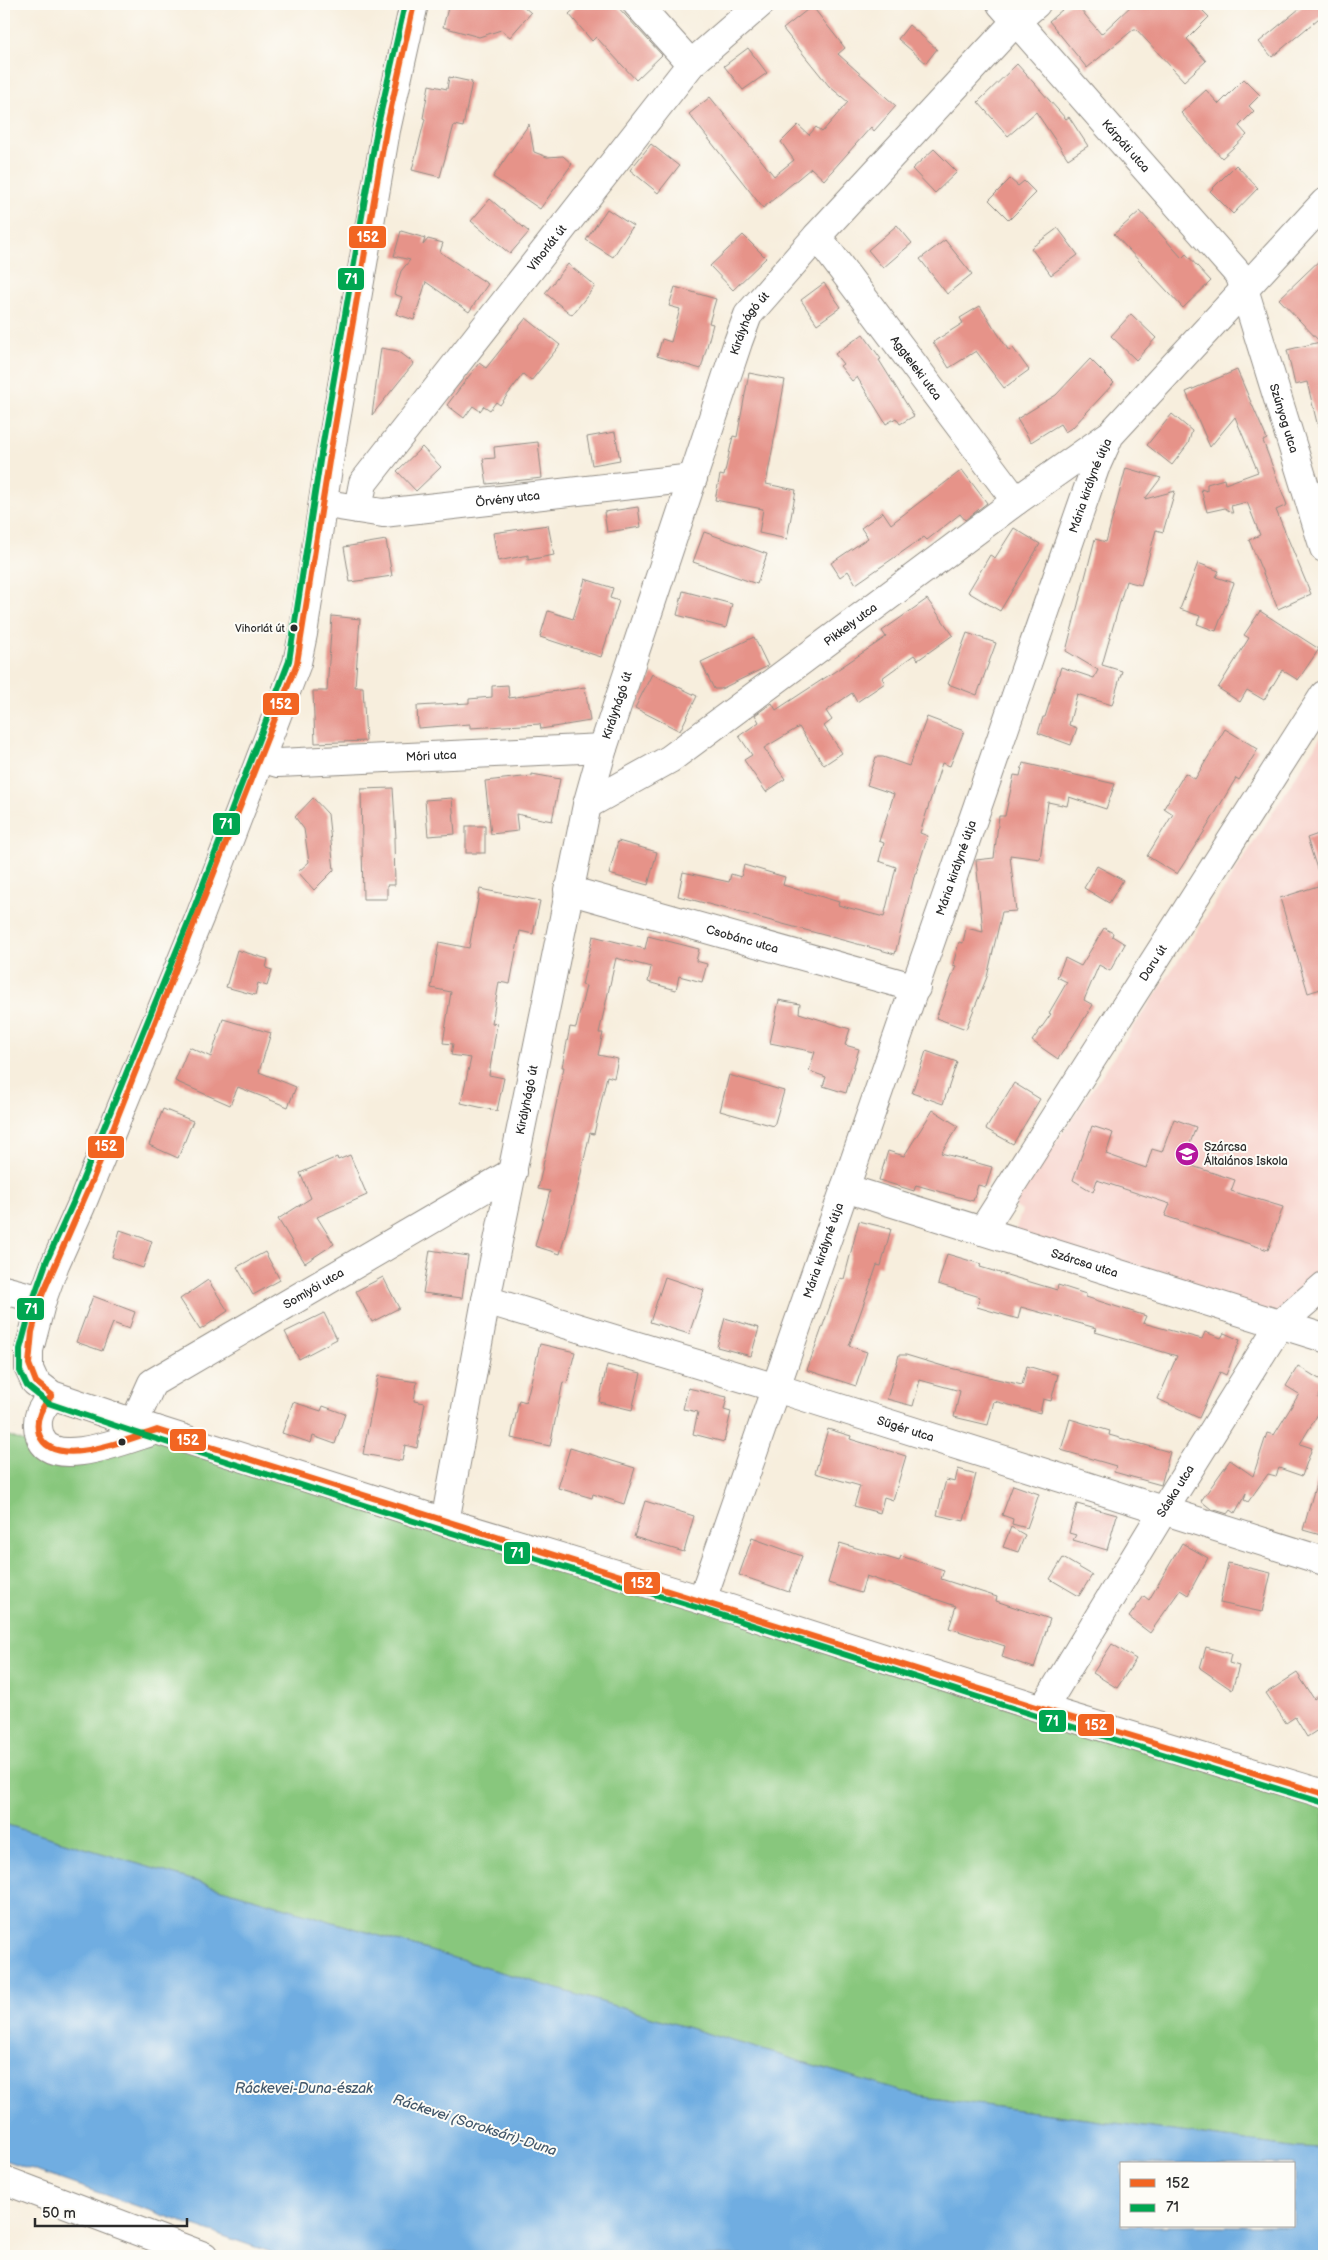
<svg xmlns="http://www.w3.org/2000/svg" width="1328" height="2260" font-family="'Balsamiq Sans',sans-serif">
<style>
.built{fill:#f7d0c9}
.green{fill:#88c77d;stroke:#5a7954}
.water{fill:#6fade1;stroke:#4d6c86;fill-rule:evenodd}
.building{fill:#e69389}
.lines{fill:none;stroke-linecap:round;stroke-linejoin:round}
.minor-casing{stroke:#918c84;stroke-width:30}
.minor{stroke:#fff;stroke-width:28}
.bus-1-casing{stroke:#fdfcf7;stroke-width:10}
.bus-2-casing{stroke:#fdfcf7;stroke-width:10}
.bus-1{stroke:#f26522;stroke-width:6}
.bus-2{stroke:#00a651;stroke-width:6}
.bus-dot{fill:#2b2b2b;stroke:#fdfcf7;stroke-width:2}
.labels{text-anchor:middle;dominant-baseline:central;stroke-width:4;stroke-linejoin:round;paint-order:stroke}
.bus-label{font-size:11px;fill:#2b2b2b;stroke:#fdfcf7;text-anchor:end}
.street-label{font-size:12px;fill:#2b2b2b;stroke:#fdfcf7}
.poi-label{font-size:12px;fill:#2b2b2b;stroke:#fdfcf7;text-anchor:start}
.water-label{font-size:14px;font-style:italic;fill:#43586b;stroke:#fdfcf7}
.line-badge{stroke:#fdfcf7;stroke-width:2}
.badge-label{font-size:14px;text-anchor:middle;font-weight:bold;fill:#fff}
</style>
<rect width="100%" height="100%" fill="#fdfcf7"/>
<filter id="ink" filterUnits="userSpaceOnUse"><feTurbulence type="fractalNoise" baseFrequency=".02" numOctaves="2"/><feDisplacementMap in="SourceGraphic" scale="10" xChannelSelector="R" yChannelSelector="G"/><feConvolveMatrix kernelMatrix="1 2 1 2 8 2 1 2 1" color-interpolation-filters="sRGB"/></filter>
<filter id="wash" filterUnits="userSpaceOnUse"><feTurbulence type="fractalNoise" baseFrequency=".0096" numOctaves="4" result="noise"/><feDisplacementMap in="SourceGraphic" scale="20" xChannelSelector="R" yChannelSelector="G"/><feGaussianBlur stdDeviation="1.12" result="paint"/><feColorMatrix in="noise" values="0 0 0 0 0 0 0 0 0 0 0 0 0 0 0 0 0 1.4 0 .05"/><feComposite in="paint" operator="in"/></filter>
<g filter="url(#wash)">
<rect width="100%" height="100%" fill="#f7eedd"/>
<!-- built -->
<path class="built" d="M1324,732V1274L1274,1317L1013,1236L1022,1211L1014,1206L1180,958Z"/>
<!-- green -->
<path class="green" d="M157,1430L1324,1790V2149L1298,2148L917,2096L4,1824V1434L35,1446Z"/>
<!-- water -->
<path class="water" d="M4,1824L917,2096L1298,2148L1324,2149V2256H281L4,2160ZM1122,2164H1294V2226H1122Z"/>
<g id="blocks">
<!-- building -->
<g class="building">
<path d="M449,4H521L531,13L510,37L501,30L479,37L443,27Z"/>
<path d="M580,4H615L662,55L636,80L596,37L592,41L569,14Z"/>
<path d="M1069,4H1076L1101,34L1133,4H1196L1209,17L1187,39L1206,61L1184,81L1136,29H1134L1087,68L1049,21Z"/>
<path d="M1305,4H1324V14L1272,57L1259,42Z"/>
<path d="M812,6L845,48L838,54L896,106L874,131L871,127L824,180L811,168L763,208L689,114L710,97L774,176L794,160L781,142L798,125L809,135L816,127L822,132L848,102L829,86L783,29Z"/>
<path d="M909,25L937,49L926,63L898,39Z"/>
<path d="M748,48L767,73L743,90L724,66Z"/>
<path d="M1017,64L1066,119L1069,117L1088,146L1068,159L1036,112L1008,136L978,102Z"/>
<path d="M449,77L472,82L463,127L454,125L440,177L412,170L425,119L423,118L429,85L447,89Z"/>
<path d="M1244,79L1260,95L1249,106L1254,111L1239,126L1247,135L1222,158L1181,113L1206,90L1219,104Z"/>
<path d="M529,124L534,152L547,157L563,156L572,164L540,209L493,177Z"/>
<path d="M651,144L679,166L658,193L630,170Z"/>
<path d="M934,149L957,172L935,193L912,169Z"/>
<path d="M1236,165L1258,188L1233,214L1210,191Z"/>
<path d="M1010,179L1018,186L1024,181L1036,193L1009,220L989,200Z"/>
<path d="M490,199L529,232L510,254L471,221Z"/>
<path d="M607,209L633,226L613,257L586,240Z"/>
<path d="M1140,211L1182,258L1186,254L1211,281L1183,308L1114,234Z"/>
<path d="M897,225L912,243L883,268L868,250Z"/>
<path d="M1058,228L1078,255L1051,275L1031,248Z"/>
<path d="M401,231L425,238L423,245L428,239L443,243L440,252L488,284L469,312L426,282L414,320L396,314L402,297L394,294L401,271L410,260L394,256Z"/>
<path d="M743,235L766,258L733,290L710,266Z"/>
<path d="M945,240L972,274L947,294L920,259Z"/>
<path d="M1324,256V426L1318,427L1307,382L1295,385L1287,350L1320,342L1279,299Z"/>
<path d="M568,264L595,286L572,315L545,293Z"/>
<path d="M824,283L841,307L817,324L801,300Z"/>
<path d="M675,287L716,299L709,323L713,324L701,369L657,356L662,339L671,342L680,309L669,306Z"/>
<path d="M980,306L1009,351L1013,348L1029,370L1004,388L976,351L949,368L933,342L963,323L960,318Z"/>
<path d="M1131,314L1156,338L1136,360L1111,336Z"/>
<path d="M526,318L560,345L531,381L523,374L500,405L496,402L490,410L484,406L480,411L473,406L464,418L447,405L479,363L486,368Z"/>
<path d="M863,334L881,359L879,360L914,416L900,424L896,418L886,424L857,377L852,381L840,366L843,364L835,354Z"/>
<path d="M381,348L398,351L414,363L372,415Z"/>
<path d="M1090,359L1114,383L1073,427L1065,432L1060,424L1031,442L1017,419L1056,395Z"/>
<path d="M1237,370L1267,439L1263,441L1287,505L1276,510L1311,594L1278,609L1249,540L1260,535L1247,502L1231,506L1233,514L1225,508L1207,512L1201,489L1207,491V484L1224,479L1225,484L1258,472L1235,417L1210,447L1186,392Z"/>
<path d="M749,373L785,380L766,484L796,490L787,539L759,533L763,509L715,500L720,475L724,476L733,436L737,437Z"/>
<path d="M1172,414L1192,431L1188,444L1172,465L1147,445Z"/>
<path d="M615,432L620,460L592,465L587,437Z"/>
<path d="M538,442L542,478L487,484L483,459L495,458L494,447Z"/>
<path d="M422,447L441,467L416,491L397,471Z"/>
<path d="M1126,468L1161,478L1145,499L1175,491L1163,532L1156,530L1141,585L1126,581L1102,665L1122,671L1112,705L1077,694L1069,725L1077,728L1071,745L1038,733L1043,717H1045L1061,667L1094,678L1098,670L1066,651L1095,539L1106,542Z"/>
<path d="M962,470L987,503L965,520L960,514L927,540L924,537L856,584L848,571L840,577L831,563L868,538L861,528L883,512L891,524Z"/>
<path d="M638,507L641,527L607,532L604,512Z"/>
<path d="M548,525L554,555L528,560V555L498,561L493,533Z"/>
<path d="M1014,528L1040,544L1000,611L968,592L990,555L995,558Z"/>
<path d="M704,532L767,554L757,584L693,562Z"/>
<path d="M386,540L392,576L350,582L344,547Z"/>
<path d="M1198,563L1219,571L1216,577L1234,583L1216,631L1197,624L1200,616L1180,609Z"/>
<path d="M585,579L613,588L610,598L619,601L601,657L540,637L548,611L573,619Z"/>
<path d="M683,591L732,604L726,628L677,615Z"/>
<path d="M927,599L953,635L918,660L914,655L882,678L885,683L857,702L852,693L826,711L832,720L824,726L842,753L824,765L799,727L764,748L785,779L766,792L744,760L752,755L739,736L759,722L755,715L772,703L776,710L837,670L886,637L882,631Z"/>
<path d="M1260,611L1319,649L1298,680L1282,670L1264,700L1247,690L1240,702L1218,688L1249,638L1244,635Z"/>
<path d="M332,616L360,619L355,687H363L366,741L315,743L313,691H327Z"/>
<path d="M967,633L996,643L977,695L948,684Z"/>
<path d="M754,637L768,666L721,689H714L701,662Z"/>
<path d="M652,674L697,696L680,731L635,708Z"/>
<path d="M508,685L509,698L585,687L590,721L541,729L540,724L470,728V724L418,728L417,706L469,703V699L492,697V686Z"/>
<path d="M927,717L964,731L950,766L942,763L920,833L928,836L916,873H915L895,954L678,896L683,872L729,882L731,874L741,877L744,865L785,877L783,885L839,902L838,905L884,917L896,867L879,861L884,843L879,841L894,794L867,785L876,757H883L909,766Z"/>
<path d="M1225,729L1258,749L1239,780L1236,778L1204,832L1177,874L1147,856L1173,814L1164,808L1185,773L1195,779Z"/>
<path d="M1023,763L1115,784L1106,809L1069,797L1067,806L1048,802L1040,859L1010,855L1016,911L1002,912L987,977L966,1029L936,1018L956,966L953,965L959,942L963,943L966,928L983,932L976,860L994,858L999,816H1005L1014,775L1020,776Z"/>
<path d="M532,774L560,779L552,821L516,814L518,831L491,834L485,781L532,776Z"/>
<path d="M393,788L396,838H394L395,885H387V899H363L361,789Z"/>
<path d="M313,798L328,814L334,870L314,890L298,872L309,862L304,829L295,817Z"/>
<path d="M452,798L455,834L428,836L425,800Z"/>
<rect x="466" y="826" width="19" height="27"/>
<path d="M1324,832V880L1321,881L1307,838Z"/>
<path d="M618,841L657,852L648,885L609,874Z"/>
<path d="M1097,866L1123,880L1109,903L1084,888Z"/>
<path d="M1324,884V988L1308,993L1280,898Z"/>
<path d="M480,889L540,901L533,934L520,931L510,984L499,982L492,1023L497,1024L489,1075L504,1078L497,1111L461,1103L471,1058L451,1055L453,1044L443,1043L451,992L431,988L439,942L469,948Z"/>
<path d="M1104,928L1113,933L1112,936L1125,944L1110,971L1099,965L1084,1000L1093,1005L1058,1059L1032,1041L1051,1014L1049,1013L1067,982L1057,977L1065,958L1081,966Z"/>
<path d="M593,936L645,949L648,936L699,949L696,961L707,964L702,982L679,976L676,990L648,982L651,967L616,958L599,1033H603L598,1055L618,1059L614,1078L607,1076L594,1134L590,1133L577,1191L560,1254L535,1246L550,1191L538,1189L564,1067H562L570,1027L576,1028L586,986L582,985Z"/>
<path d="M237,950L268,959L266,968L272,970L267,986L258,983L255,995L226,987Z"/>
<path d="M779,1000L800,1004L799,1013L850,1029L845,1045L859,1049L846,1093L823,1086L826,1077L809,1071L815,1052L770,1043Z"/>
<path d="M223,1019L271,1033L259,1072L296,1087L288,1107L238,1087L230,1105L175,1081L189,1047L211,1057Z"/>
<path d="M926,1051L957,1062L943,1104L912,1093Z"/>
<path d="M729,1075L784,1091L774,1126L720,1111Z"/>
<path d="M1014,1083L1040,1099L1013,1144L986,1129Z"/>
<path d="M163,1109L193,1121L178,1158L149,1145Z"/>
<path d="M933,1110L958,1126L941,1153L992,1167L986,1187L978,1185L973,1201L916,1185L914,1191L879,1180L888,1151L904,1156Z"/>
<path d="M1174,1119L1196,1127L1183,1163L1235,1180L1231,1191L1283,1207L1268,1250L1165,1216L1170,1204L1097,1180L1093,1192L1073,1180L1092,1126L1113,1133L1106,1154L1146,1168L1152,1149L1162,1152Z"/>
<path d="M350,1155L367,1195L317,1217L334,1244L305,1263L278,1219L311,1198L300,1173L337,1157L338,1160Z"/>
<path d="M859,1221L891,1229L881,1266L877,1265L849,1346L867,1352L856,1386L807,1370L840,1278L844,1279Z"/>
<path d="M120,1230L152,1241L143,1268L112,1257Z"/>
<path d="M430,1250L468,1256L462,1298L423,1293Z"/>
<path d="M265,1252L280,1280L253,1295L237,1267Z"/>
<path d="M947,1254L981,1264L980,1267L1057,1290L1058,1285L1086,1294V1297L1146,1316L1143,1323L1202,1339L1205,1332L1221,1338L1224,1333L1240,1340L1226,1375L1220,1372L1199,1418L1158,1399L1177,1356L1095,1332L1096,1328L1021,1307L1018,1319L977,1307L980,1297L938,1284Z"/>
<path d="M383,1277L399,1308L372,1322L356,1291Z"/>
<path d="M665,1277L704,1290L689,1334L650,1322Z"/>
<path d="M208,1280L228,1311L200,1330L180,1299Z"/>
<path d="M93,1296L135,1312L129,1329L113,1323L102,1351L76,1342Z"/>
<path d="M324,1313L337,1339L299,1359L285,1332Z"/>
<path d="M725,1318L759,1328L751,1356L717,1347Z"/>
<path d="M540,1344L575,1352L567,1383L563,1382L550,1446L511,1438L519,1400L526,1402Z"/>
<path d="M899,1355H906L946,1367L1022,1385L1027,1366L1058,1375L1051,1401L1043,1399L1040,1413L994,1401L988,1425L954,1417L960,1391L920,1380L913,1406L887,1399Z"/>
<path d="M607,1365L641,1373L632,1410L599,1402Z"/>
<path d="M1298,1366L1324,1382V1387L1318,1398L1324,1402V1404L1300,1444L1312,1448L1302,1476L1279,1468L1276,1476L1268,1474L1248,1502L1244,1500L1246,1493L1235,1513L1231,1510L1228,1514L1211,1509L1201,1501L1230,1460L1253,1476L1267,1433L1274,1435L1299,1394L1286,1386Z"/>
<path d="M378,1376L417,1382L414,1401L425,1403L417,1448L405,1445L402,1461L363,1454Z"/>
<path d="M688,1388L727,1397L724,1410L731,1412L724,1442L693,1434L698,1412L683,1409Z"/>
<path d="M293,1402L321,1411L323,1406L345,1414L335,1444L313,1436L311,1443L282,1433Z"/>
<path d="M1070,1419L1110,1431L1109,1435L1170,1452L1161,1485L1114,1472L1116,1466L1061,1450Z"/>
<path d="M828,1429L851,1436L850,1439L906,1456L893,1500L884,1497L880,1513L854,1506L860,1486L815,1473Z"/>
<path d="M570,1448L635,1468L624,1504L593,1494L592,1498L558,1488Z"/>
<path d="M958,1469L976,1474L964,1521L937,1515L946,1480L955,1482Z"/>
<path d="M1319,1473L1324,1474V1536L1303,1530Z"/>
<path d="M1013,1485L1039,1494L1027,1528L1012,1524L1013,1519L1002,1515Z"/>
<path d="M645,1501L694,1516L684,1552L634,1537Z"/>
<path d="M1077,1504L1117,1515L1107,1550L1073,1540L1076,1535L1069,1533Z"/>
<path d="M1011,1527L1025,1535L1018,1552L1003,1547Z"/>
<path d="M752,1538L802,1556L789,1592L739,1575Z"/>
<path d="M840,1543L899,1561L901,1556L944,1570L941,1579L997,1597L996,1601L1050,1619L1034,1668L1002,1657L1005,1646L949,1628L956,1606L866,1576L861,1593L828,1583Z"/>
<path d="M1182,1543L1208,1558L1188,1595L1180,1590L1150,1633L1129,1617L1144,1596L1149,1600Z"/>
<path d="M1063,1558L1092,1575L1079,1596L1050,1579Z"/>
<path d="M1228,1563L1271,1573L1262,1612L1220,1603Z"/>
<path d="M1112,1644L1136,1659L1117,1688L1093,1673Z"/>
<path d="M1206,1647L1231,1654L1229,1663L1239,1666L1232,1690L1200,1668Z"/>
<path d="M1297,1673L1314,1699L1324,1692V1726L1307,1737L1295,1717L1286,1723L1266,1693Z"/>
</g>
</g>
</g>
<g filter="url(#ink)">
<use href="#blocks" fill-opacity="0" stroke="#918c84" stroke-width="1"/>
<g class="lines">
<!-- minor casing -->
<g class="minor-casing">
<g id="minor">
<path d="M414,4L386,130L330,455L303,634L297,663L200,916L81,1206L55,1264L42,1300L29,1350V1369L35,1382L52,1395L134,1423L445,1522L702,1600L1043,1709L1324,1794"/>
<path d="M637,4L691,64"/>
<path id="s1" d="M1001,4L1240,276L1324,548"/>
<path id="s2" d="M817,236L1016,501"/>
<path id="s3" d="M339,506L383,513L693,478"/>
<path id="s4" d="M358,509L363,483L691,64L760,4"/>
<path id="s5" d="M261,758L278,763L603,748"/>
<path id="s6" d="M587,805L670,759L1016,501L1108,436"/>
<path id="s7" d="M568,890L916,988"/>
<path id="s8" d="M845,1188L1324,1338"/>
<path id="s9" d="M982,1231L1324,695"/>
<path d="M4,1290L42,1300"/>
<path id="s10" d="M486,1300L776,1388L1324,1561"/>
<path d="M52,1395C41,1409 34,1418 40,1436C51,1472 132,1437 157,1430"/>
<path id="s11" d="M134,1423L152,1383L513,1172"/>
<path id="s12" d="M445,1522L486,1300L587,805L603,748L738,342L748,315L817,236L1016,21L1036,4"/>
<path id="s13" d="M702,1600L1095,468L1110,435L1324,203"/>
<path id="s14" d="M1043,1709L1163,1511L1280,1324L1324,1286"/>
<path d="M4,2180L204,2256"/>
</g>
</g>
<!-- minor -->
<use href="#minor" class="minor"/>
<!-- bus-1 casing -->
<g class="bus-1-casing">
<path id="bus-1" d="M414,4L386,130L330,455L297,663L93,1179L42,1295L32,1332L29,1364L36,1382L52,1395C43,1406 34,1419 39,1434C52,1472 131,1438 157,1430L1043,1709L1324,1794"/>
</g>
<!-- bus-2 casing -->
<g class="bus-2-casing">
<path id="bus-2" d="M405,4L377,129L321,454L289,661L192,913L73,1203L47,1260L34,1297L20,1349V1371L27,1386L48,1403L131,1431L442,1530L699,1608L1040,1717L1321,1802"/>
</g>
<!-- bus-1 -->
<use href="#bus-1" class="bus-1"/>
<!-- bus-2 -->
<use href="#bus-2" class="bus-2"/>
</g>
</g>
<!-- icons -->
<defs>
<g id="school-disc" transform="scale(1.25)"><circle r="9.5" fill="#b5179e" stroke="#fdfcf7"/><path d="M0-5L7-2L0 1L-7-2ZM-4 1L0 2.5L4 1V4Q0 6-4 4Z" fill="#fff"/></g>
</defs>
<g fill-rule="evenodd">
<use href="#school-disc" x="1187" y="1154"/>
</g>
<!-- markers -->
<g class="bus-dot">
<circle cx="294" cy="628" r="4.5"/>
<circle cx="122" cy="1442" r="4.5"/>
</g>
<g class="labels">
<!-- bus labels -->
<g class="bus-label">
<text x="285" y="628">Vihorlát út</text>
</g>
<!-- street labels -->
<g class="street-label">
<text stroke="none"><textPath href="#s1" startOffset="189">Kárpáti utca</textPath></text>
<text stroke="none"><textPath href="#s4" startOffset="325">Vihorlát út</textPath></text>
<text stroke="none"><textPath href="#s12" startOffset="1240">Királyhágó út</textPath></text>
<text stroke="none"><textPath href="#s2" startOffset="165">Aggteleki utca</textPath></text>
<text stroke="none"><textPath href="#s1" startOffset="511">Szúnyog utca</textPath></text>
<text stroke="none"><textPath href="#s13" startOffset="1180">Mária királyné útja</textPath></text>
<text stroke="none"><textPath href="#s3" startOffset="170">Örvény utca</textPath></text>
<text stroke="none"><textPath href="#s6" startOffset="320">Pikkely utca</textPath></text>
<text stroke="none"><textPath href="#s12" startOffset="835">Királyhágó út</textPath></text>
<text stroke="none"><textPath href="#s5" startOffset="171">Móri utca</textPath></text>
<text stroke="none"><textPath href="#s13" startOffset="775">Mária királyné útja</textPath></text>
<text stroke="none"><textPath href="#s7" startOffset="181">Csobánc utca</textPath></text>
<text stroke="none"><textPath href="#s9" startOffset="318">Daru út</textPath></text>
<text stroke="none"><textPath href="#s12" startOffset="430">Királyhágó út</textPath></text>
<text stroke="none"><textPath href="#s13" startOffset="370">Mária királyné útja</textPath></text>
<text stroke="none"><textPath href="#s8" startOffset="251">Szárcsa utca</textPath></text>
<text stroke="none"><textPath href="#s11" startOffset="231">Somlyói utca</textPath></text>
<text stroke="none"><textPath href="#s10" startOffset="439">Sügér utca</textPath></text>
<text stroke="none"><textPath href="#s14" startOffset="255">Sáska utca</textPath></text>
</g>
<!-- poi labels -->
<g class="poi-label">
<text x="1204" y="1147">Szárcsa<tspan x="1204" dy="14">Általános Iskola</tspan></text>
</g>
<!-- water labels -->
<g class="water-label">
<text x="304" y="2088">Ráckevei-Duna-észak</text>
<text transform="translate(475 2125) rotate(18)">Ráckevei (Soroksári)-Duna</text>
</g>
</g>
<g class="line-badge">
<rect x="348" y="225" width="39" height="24" rx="5" fill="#f26522"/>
<rect x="337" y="267" width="28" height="24" rx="5" fill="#00a651"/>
<rect x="262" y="692" width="38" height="24" rx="5" fill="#f26522"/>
<rect x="212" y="812" width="29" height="24" rx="5" fill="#00a651"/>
<rect x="87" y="1135" width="38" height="24" rx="5" fill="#f26522"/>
<rect x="16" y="1297" width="29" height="24" rx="5" fill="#00a651"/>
<rect x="169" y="1428" width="38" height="24" rx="5" fill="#f26522"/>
<rect x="503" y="1541" width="28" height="24" rx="5" fill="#00a651"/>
<rect x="623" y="1571" width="38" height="24" rx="5" fill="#f26522"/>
<rect x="1038" y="1709" width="29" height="24" rx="5" fill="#00a651"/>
<rect x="1077" y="1713" width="38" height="24" rx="5" fill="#f26522"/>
</g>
<g class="badge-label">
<text x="368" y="242">152</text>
<text x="351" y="284">71</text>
<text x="281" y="709">152</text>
<text x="226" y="829">71</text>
<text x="106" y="1151">152</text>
<text x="31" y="1314">71</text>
<text x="188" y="1445">152</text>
<text x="517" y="1558">71</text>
<text x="642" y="1588">152</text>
<text x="1052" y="1726">71</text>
<text x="1096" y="1730">152</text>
</g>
<!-- margin -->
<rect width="1328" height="2260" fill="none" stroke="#fdfcf7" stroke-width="20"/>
<!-- legend -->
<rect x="1120" y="2162" width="175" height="65" fill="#fdfcf7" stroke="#a9a8a5"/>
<rect x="1130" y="2179" width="25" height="8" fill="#f26522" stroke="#a9a8a5"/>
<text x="1166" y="2188" font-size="15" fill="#2b2b2b">152</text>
<rect x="1130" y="2204" width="25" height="8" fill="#00a651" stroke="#a9a8a5"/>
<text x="1166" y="2212" font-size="15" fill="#2b2b2b">71</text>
<!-- scale -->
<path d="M35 2218v8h152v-8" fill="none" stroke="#2b2b2b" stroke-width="2.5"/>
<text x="42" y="2218" font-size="15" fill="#2b2b2b" stroke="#fdfcf7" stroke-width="4" paint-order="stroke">50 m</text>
</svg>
